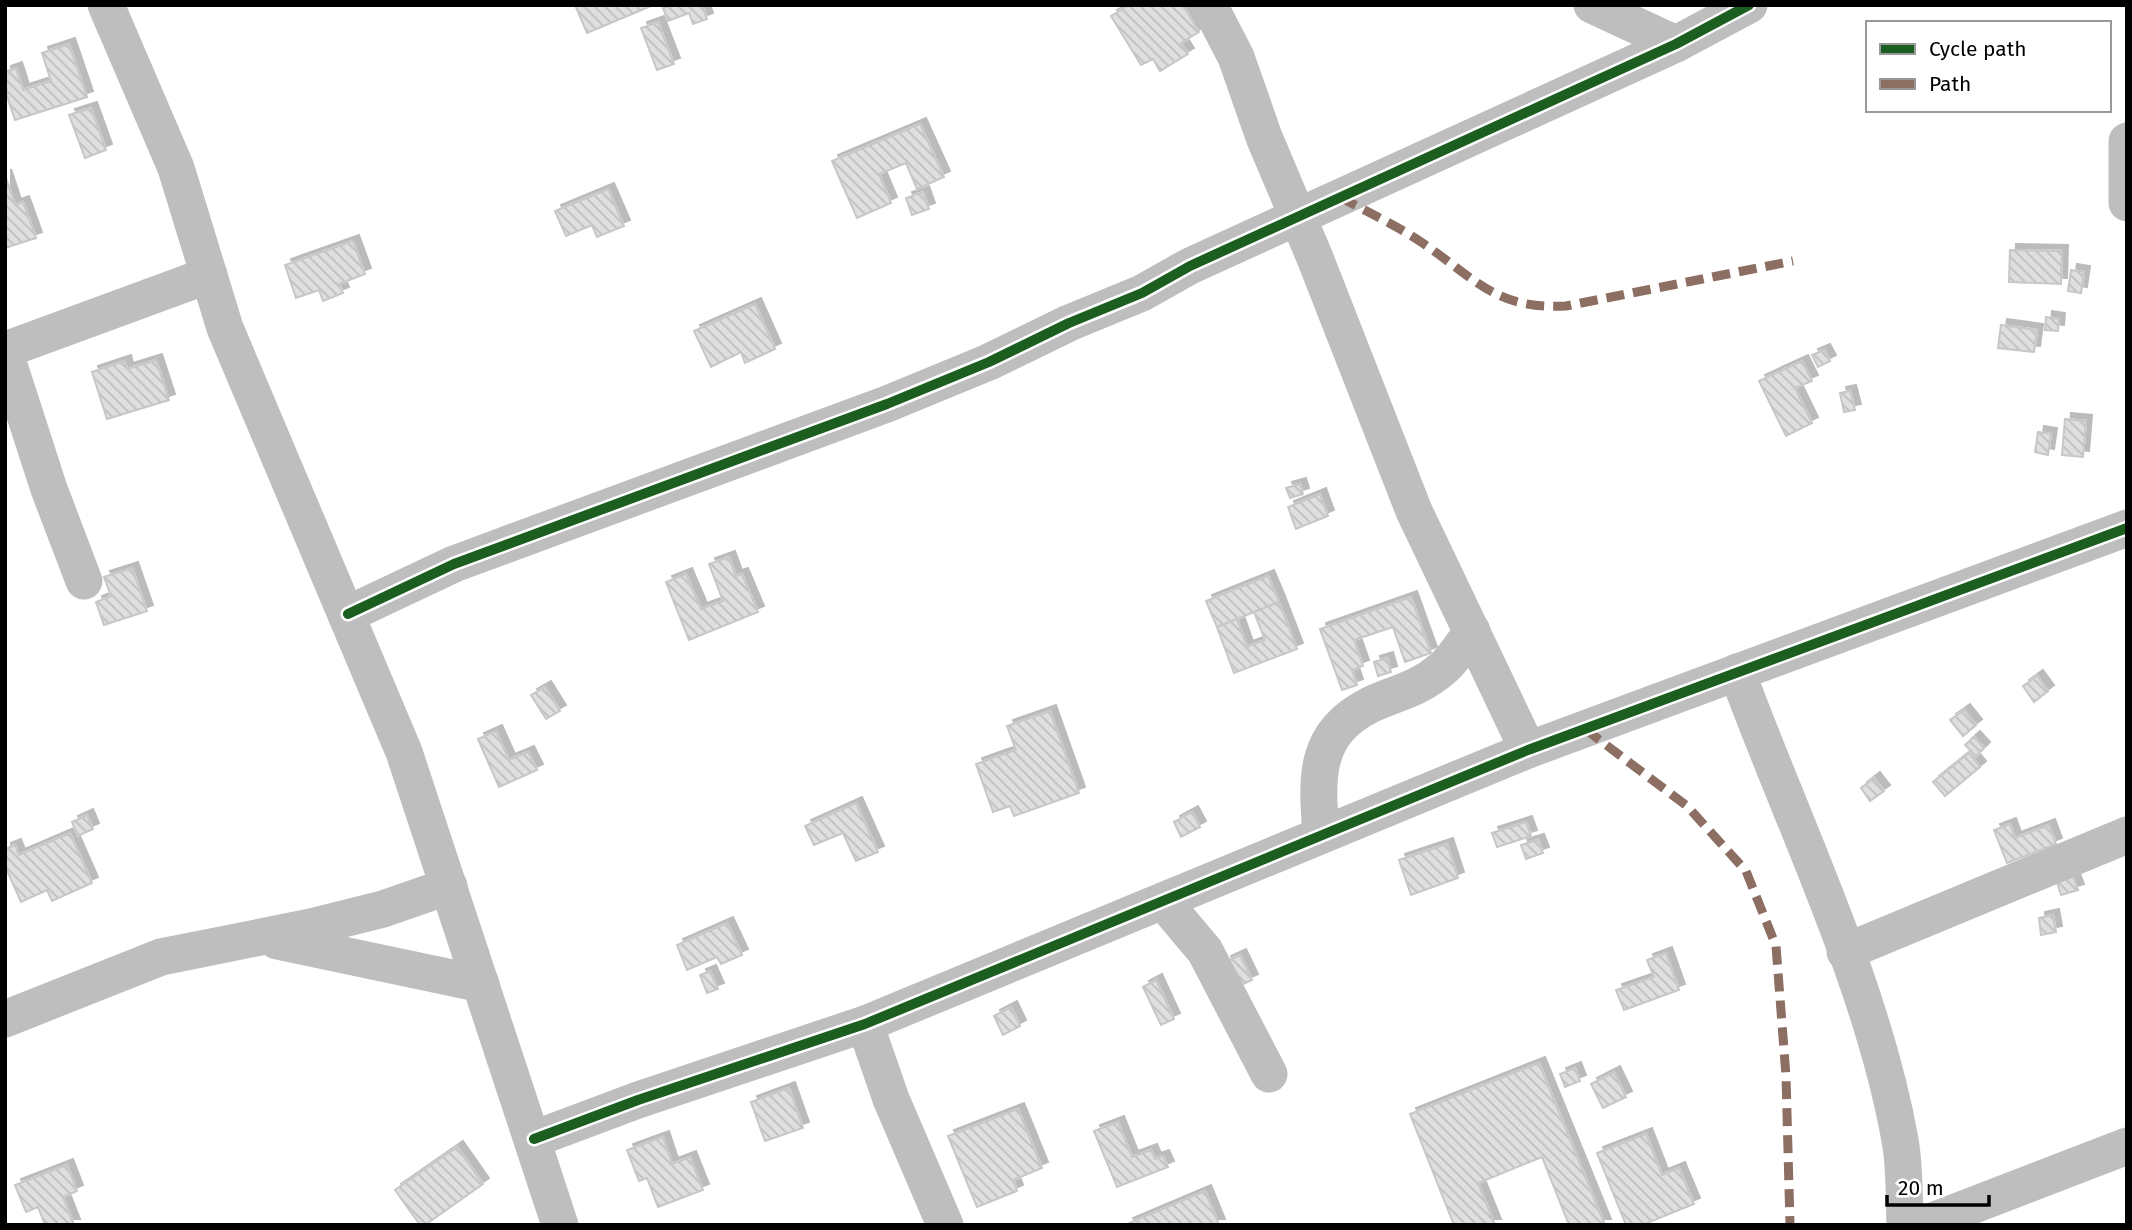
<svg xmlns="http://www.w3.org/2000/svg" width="2132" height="1230" font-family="'Fira Sans',sans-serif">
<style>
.building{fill:url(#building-back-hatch);stroke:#c7c7c7;stroke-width:2;filter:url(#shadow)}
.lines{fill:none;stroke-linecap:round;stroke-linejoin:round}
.street{stroke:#bebebe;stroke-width:37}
.quiet{stroke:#8d6e63;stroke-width:9;stroke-dasharray:18 9;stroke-linecap:butt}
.cycleway-casing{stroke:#fff;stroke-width:15}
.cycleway{stroke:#1b5e20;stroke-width:10}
</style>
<defs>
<pattern id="building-back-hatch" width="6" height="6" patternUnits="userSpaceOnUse" patternTransform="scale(1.75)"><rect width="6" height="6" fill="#dfdfdf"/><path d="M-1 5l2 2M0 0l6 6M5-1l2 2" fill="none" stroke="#bebebe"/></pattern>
<filter id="shadow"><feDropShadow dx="6" dy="-6" stdDeviation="0" flood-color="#0004"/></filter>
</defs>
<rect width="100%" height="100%" fill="#fff"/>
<!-- building -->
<g class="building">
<path d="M575,5H651V6L587,33Z"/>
<path d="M671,5H702L707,19L693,24L689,13L668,21L663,8Z"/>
<path d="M1129,5H1183L1199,32L1181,43L1188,54L1160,71L1153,59L1141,65L1111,16Z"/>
<path d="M658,22L674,64L657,70L641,28Z"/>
<path d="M69,44L87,97L15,120L5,90V72L16,68L23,90L51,81L42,53Z"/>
<path d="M91,108L106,150L85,158L69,115Z"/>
<path d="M920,124L944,177L917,189L906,163L879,174L891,203L857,218L832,161Z"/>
<path d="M5,175L15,205L23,202L36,238L5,248Z"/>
<path d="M608,189L624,226L597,237L592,225L566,236L555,211Z"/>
<path d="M923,192L929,209L912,215L906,198Z"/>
<path d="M353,241L365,274L339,284L343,293L323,301L319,290L296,298L285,265Z"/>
<path d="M2010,250L2062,251L2061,284L2009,282Z"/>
<path d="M2071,270L2084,272L2081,293L2068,291Z"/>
<path d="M755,304L775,349L745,363L741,352L711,367L694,331Z"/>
<path d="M2046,317L2059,319L2058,331L2045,330Z"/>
<path d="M2001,325L2037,330L2034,352L1998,348Z"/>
<path d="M1824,350L1830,361L1818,367L1812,355Z"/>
<path d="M156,360L169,400L107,419L92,372L125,361L127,369Z"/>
<path d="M1802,361L1812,381L1795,388L1812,423L1786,436L1759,381Z"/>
<path d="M1850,391L1855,410L1844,412L1840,393Z"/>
<path d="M2065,419L2086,421L2083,457L2062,455Z"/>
<path d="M2038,432L2051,434L2048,455L2035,452Z"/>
<path d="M1300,484L1303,494L1290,498L1286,488Z"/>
<path d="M1320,494L1328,516L1296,529L1288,507Z"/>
<path d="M729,557L736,576L742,574L758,612L689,640L666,582L686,574L701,609L723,601L709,564Z"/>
<path d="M132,568L147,611L104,625L96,602L111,596L104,577Z"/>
<path d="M1268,576L1279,602L1217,627L1206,601Z"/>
<path d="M1411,597L1431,653L1405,662L1393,627L1354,640L1363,666L1352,670L1357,685L1342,690L1320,629Z"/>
<path d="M1279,602L1297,649L1234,673L1217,627L1237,619L1247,647L1265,640L1254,612Z"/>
<path d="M1387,658L1391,672L1378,676L1374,662Z"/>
<path d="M2037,676L2048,691L2034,702L2023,686Z"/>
<path d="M545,687L560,711L546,719L531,695Z"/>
<path d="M1964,710L1976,725L1963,736L1950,720Z"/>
<path d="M1050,711L1079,793L1014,816L1010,806L993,812L976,764L1016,750L1007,726Z"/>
<path d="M496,731L509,760L528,752L537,770L499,787L478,739Z"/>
<path d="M1974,737L1984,748L1976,756L1965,745Z"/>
<path d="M1969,753L1980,767L1945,796L1933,782Z"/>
<path d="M1874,778L1884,791L1870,801L1861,788Z"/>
<path d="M856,803L878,852L856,861L843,833L814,845L805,826Z"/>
<path d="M1192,812L1200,827L1181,837L1174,822Z"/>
<path d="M87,815L93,829L78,836L72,822Z"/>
<path d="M1526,822L1531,836L1497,847L1492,833Z"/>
<path d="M2010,824L2015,838L2049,825L2056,844L2007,863L1994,830Z"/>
<path d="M70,833L92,883L52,901L47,890L21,902L5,866V849L15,845L19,855Z"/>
<path d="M1538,840L1543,853L1526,859L1521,845Z"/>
<path d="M1447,844L1458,878L1411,895L1399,860Z"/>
<path d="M2073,877L2078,890L2061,895L2057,882Z"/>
<path d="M2053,915L2056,932L2041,935L2039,918Z"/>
<path d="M727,923L742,955L721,964L717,957L687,970L677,945Z"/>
<path d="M1666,953L1679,990L1624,1010L1616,990L1654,977L1647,960Z"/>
<path d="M1240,955L1252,980L1237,987L1225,962Z"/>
<path d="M710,971L718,989L707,993L700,975Z"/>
<path d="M1156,980L1174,1019L1161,1025L1143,987Z"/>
<path d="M1011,1007L1020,1026L1003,1035L994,1016Z"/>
<path d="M1539,1063L1605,1225H1569L1542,1157L1478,1183L1495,1225H1454L1410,1114Z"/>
<path d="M1575,1068L1580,1081L1565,1087L1560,1074Z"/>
<path d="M1614,1072L1626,1097L1603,1108L1591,1084Z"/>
<path d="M789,1088L803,1128L765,1141L751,1102Z"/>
<path d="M1018,1109L1042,1168L1013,1180L1017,1191L977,1207L948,1136Z"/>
<path d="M1118,1122L1132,1157L1151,1150L1155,1159L1163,1156L1168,1167L1117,1187L1094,1131Z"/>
<path d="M1646,1134L1662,1175L1679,1168L1694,1204L1642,1225H1626L1597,1153Z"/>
<path d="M663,1137L672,1164L690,1157L703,1190L658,1207L647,1178L639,1181L627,1150Z"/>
<path d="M457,1147L483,1184L425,1225H420L395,1190Z"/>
<path d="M67,1165L77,1191L63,1197L74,1225H45L38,1207L26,1212L15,1185Z"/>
<path d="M1205,1191L1219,1225H1128L1127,1224Z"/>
</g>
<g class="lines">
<!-- street -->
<g class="street">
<path d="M106,5L176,168L225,328L404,752L560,1225"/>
<path d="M1209,5L1236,57L1264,137L1315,258L1414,511L1528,750"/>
<path d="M1592,5L1676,44"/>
<path d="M2127,141V203"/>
<path d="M5,350L209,275"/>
<path d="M5,353L49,489L84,581"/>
<path d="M348,614L454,564L887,404L989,362L1069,323L1142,293L1190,266L1676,44L1749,5"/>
<path d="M1737,672C1792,822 1872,983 1900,1140C1905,1167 1904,1197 1905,1225"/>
<path d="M1321,835C1317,780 1312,734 1370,705C1397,692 1416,691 1442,669C1454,659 1463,644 1472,631"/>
<path d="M1163,901L1205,951L1269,1074"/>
<path d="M277,941L481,984"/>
<path d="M1845,952L2127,835"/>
<path d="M5,1019L161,957L311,927L383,909L449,886"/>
<path d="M865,1024L891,1099L945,1225"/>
<path d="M534,1139L638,1100L865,1024L1528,750L2127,528"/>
<path d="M1922,1225L2127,1146"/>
</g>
<!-- quiet -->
<g class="quiet">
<path d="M1340,197C1367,212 1396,225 1421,242C1475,278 1495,310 1566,306L1793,261"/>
<path d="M1585,729L1687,806L1746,871L1776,946L1786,1076L1790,1225"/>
</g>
<!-- cycleway casing -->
<g class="cycleway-casing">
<g id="cycleway">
<path d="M348,614L454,564L887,404L989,362L1069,323L1142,293L1190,266L1676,44L1749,5"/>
<path d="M534,1139L638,1100L865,1024L1528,750L2127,528"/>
</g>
</g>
<!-- cycleway -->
<use href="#cycleway" class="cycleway"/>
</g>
<!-- border -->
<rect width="2132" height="1230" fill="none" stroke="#000000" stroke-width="14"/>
<!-- legend -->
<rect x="1866" y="21" width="245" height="91" fill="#ffffff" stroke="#999999" stroke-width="2"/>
<rect x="1880" y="44" width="35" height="10" fill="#1b5e20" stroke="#999999" stroke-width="2"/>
<text x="1929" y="56" font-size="21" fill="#000000">Cycle path</text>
<rect x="1880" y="79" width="35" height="10" fill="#8d6e63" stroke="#999999" stroke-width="2"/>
<text x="1929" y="91" font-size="21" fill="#000000">Path</text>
<!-- scale -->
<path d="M1887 1195v10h102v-10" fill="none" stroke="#000000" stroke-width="3.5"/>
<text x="1898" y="1195" font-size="21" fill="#000000" stroke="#ffffff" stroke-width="5" paint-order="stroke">20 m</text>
</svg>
